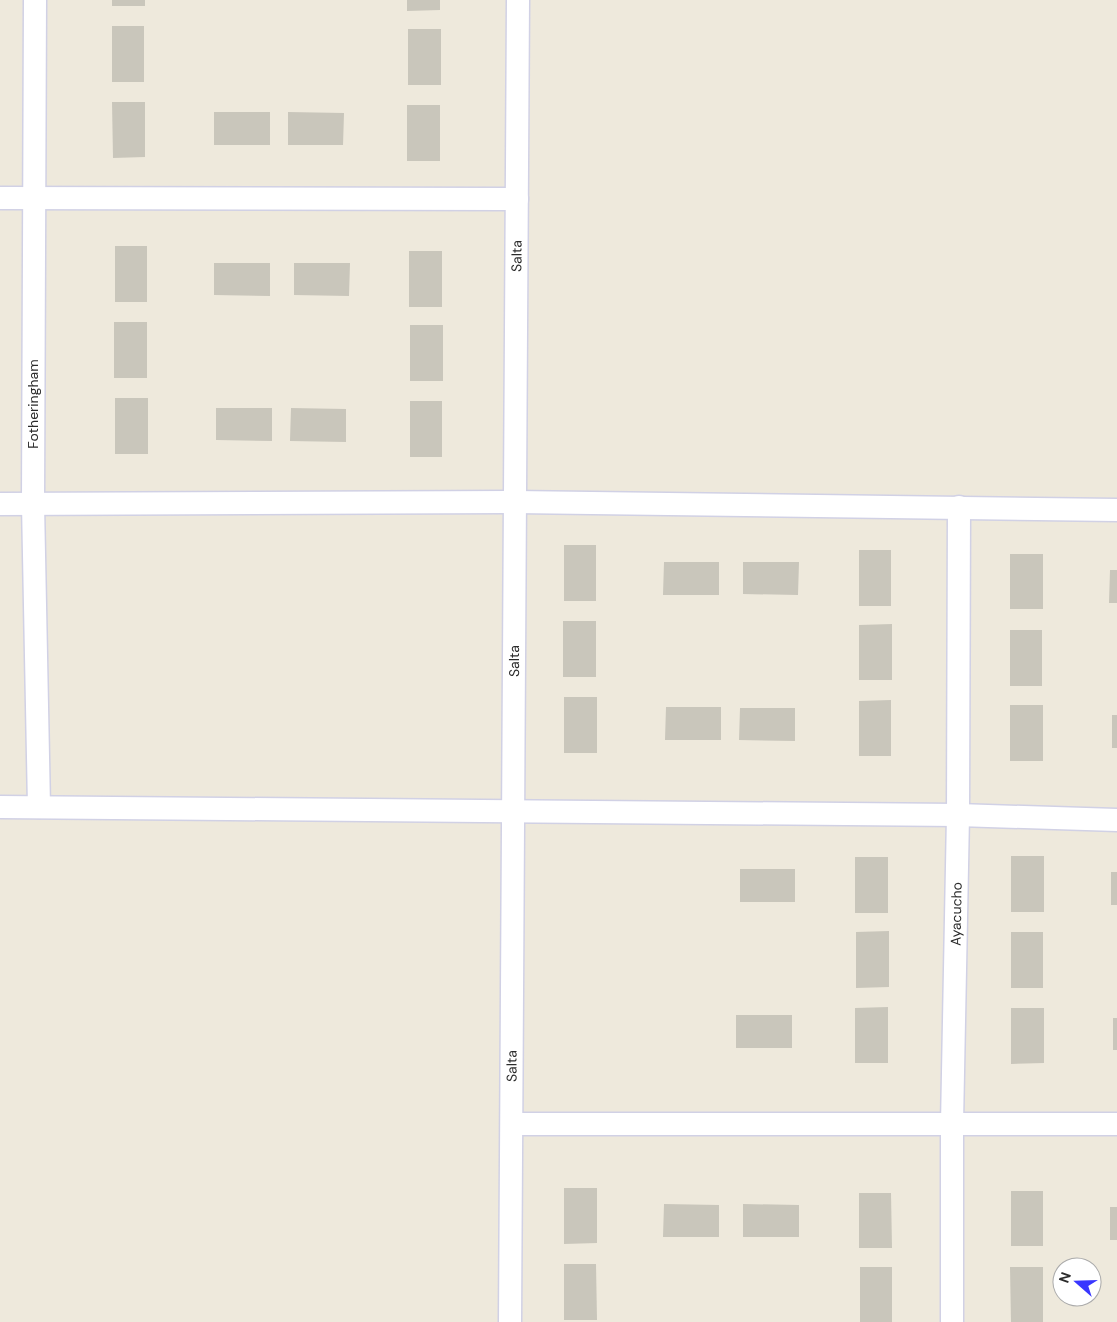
<svg xmlns="http://www.w3.org/2000/svg" width="1117" height="1322" font-family="'DM Sans',sans-serif">
<style>
.building{fill:#c9c6bb}
.lines{fill:none;stroke-linecap:round;stroke-linejoin:round}
.minor-casing{stroke:#d1d1e5;stroke-width:25}
.minor{stroke:#fff;stroke-width:22}
.labels{text-anchor:middle;dominant-baseline:central;stroke-width:5;stroke-linejoin:round;paint-order:stroke}
.street-label{font-size:14px;fill:#2b2b2b;stroke:#fff}
</style>
<rect width="100%" height="100%" fill="#eee9dc"/>
<!-- building -->
<g class="building">
<rect x="112" y="0" width="33" height="6"/>
<path d="M407,0H440V10L407,11Z"/>
<rect x="112" y="26" width="32" height="56"/>
<rect x="408" y="29" width="33" height="56"/>
<path d="M112,102H145V157L113,158Z"/>
<rect x="407" y="105" width="33" height="56"/>
<rect x="214" y="112" width="56" height="33"/>
<path d="M288,112L344,113L343,145H288Z"/>
<rect x="115" y="246" width="32" height="56"/>
<rect x="409" y="251" width="33" height="56"/>
<path d="M214,263H270V296L214,295Z"/>
<path d="M294,263H350L349,296L294,295Z"/>
<rect x="114" y="322" width="33" height="56"/>
<rect x="410" y="325" width="33" height="56"/>
<rect x="115" y="398" width="33" height="56"/>
<rect x="410" y="401" width="32" height="56"/>
<path d="M216,408H272V441L216,440Z"/>
<path d="M291,408L346,409V442L290,441Z"/>
<rect x="564" y="545" width="32" height="56"/>
<rect x="859" y="550" width="32" height="56"/>
<rect x="1010" y="554" width="33" height="55"/>
<path d="M664,562H719V595H663Z"/>
<path d="M743,562H799L798,595L743,594Z"/>
<path d="M1110,570H1117V603H1109Z"/>
<rect x="563" y="621" width="33" height="56"/>
<path d="M892,624V680H859V625Z"/>
<rect x="1010" y="630" width="32" height="56"/>
<rect x="564" y="697" width="33" height="56"/>
<path d="M891,700V756H859V701Z"/>
<rect x="1010" y="705" width="33" height="56"/>
<path d="M666,707H721V740H665Z"/>
<path d="M740,708H795V741L739,740Z"/>
<rect x="1112" y="715" width="5" height="33"/>
<rect x="1011" y="856" width="33" height="56"/>
<rect x="855" y="857" width="33" height="56"/>
<rect x="740" y="869" width="55" height="33"/>
<rect x="1111" y="872" width="6" height="33"/>
<path d="M889,931V987L856,988V932Z"/>
<rect x="1011" y="932" width="32" height="56"/>
<path d="M888,1007V1063H855V1008Z"/>
<path d="M1011,1008H1044V1063L1011,1064Z"/>
<rect x="736" y="1015" width="56" height="33"/>
<rect x="1113" y="1018" width="4" height="32"/>
<path d="M564,1188H597V1243L564,1244Z"/>
<rect x="1011" y="1191" width="32" height="55"/>
<path d="M859,1193H891L892,1248H859Z"/>
<path d="M664,1204L719,1205V1237H663Z"/>
<path d="M743,1204L799,1205V1237H743Z"/>
<rect x="1110" y="1207" width="7" height="33"/>
<path d="M564,1264H596L597,1320H564Z"/>
<rect x="860" y="1267" width="32" height="55"/>
<path d="M1010,1267H1043V1322H1011Z"/>
</g>
<g class="lines">
<!-- minor casing -->
<g class="minor-casing">
<g id="minor">
<path d="M35,0L33,504L39,807"/>
<path d="M0,198L517,199"/>
<path d="M0,504L515,502L1117,510"/>
<path d="M0,807L958,815L1117,820"/>
<path d="M512,1124H1117"/>
<path id="s1" d="M510,1322L518,0"/>
<path id="s2" d="M952,1322V1124L958,815L959,507"/>
</g>
</g>
<!-- minor -->
<use href="#minor" class="minor"/>
</g>
<g class="labels">
<!-- street labels -->
<g class="street-label">
<text stroke="none"><textPath href="#s1" startOffset="1066">Salta</textPath></text>
<text transform="translate(33 404) rotate(-90)">Fotheringham</text>
<text stroke="none"><textPath href="#s1" startOffset="661">Salta</textPath></text>
<text stroke="none"><textPath href="#s2" startOffset="408">Ayacucho</textPath></text>
<text stroke="none"><textPath href="#s1" startOffset="256">Salta</textPath></text>
</g>
</g>
<!-- north arrow -->
<g transform="translate(1077 1282) rotate(290)"><circle r="24" fill="#ffffff" stroke="#aaaaaa"/>
<path d="M0-4L9 19L0 12L-9 19Z" fill="#3937ff"/>
<text y="-8" font-size="14" font-weight="bold" text-anchor="middle" fill="#2b2b2b">N</text>
</g>
</svg>
